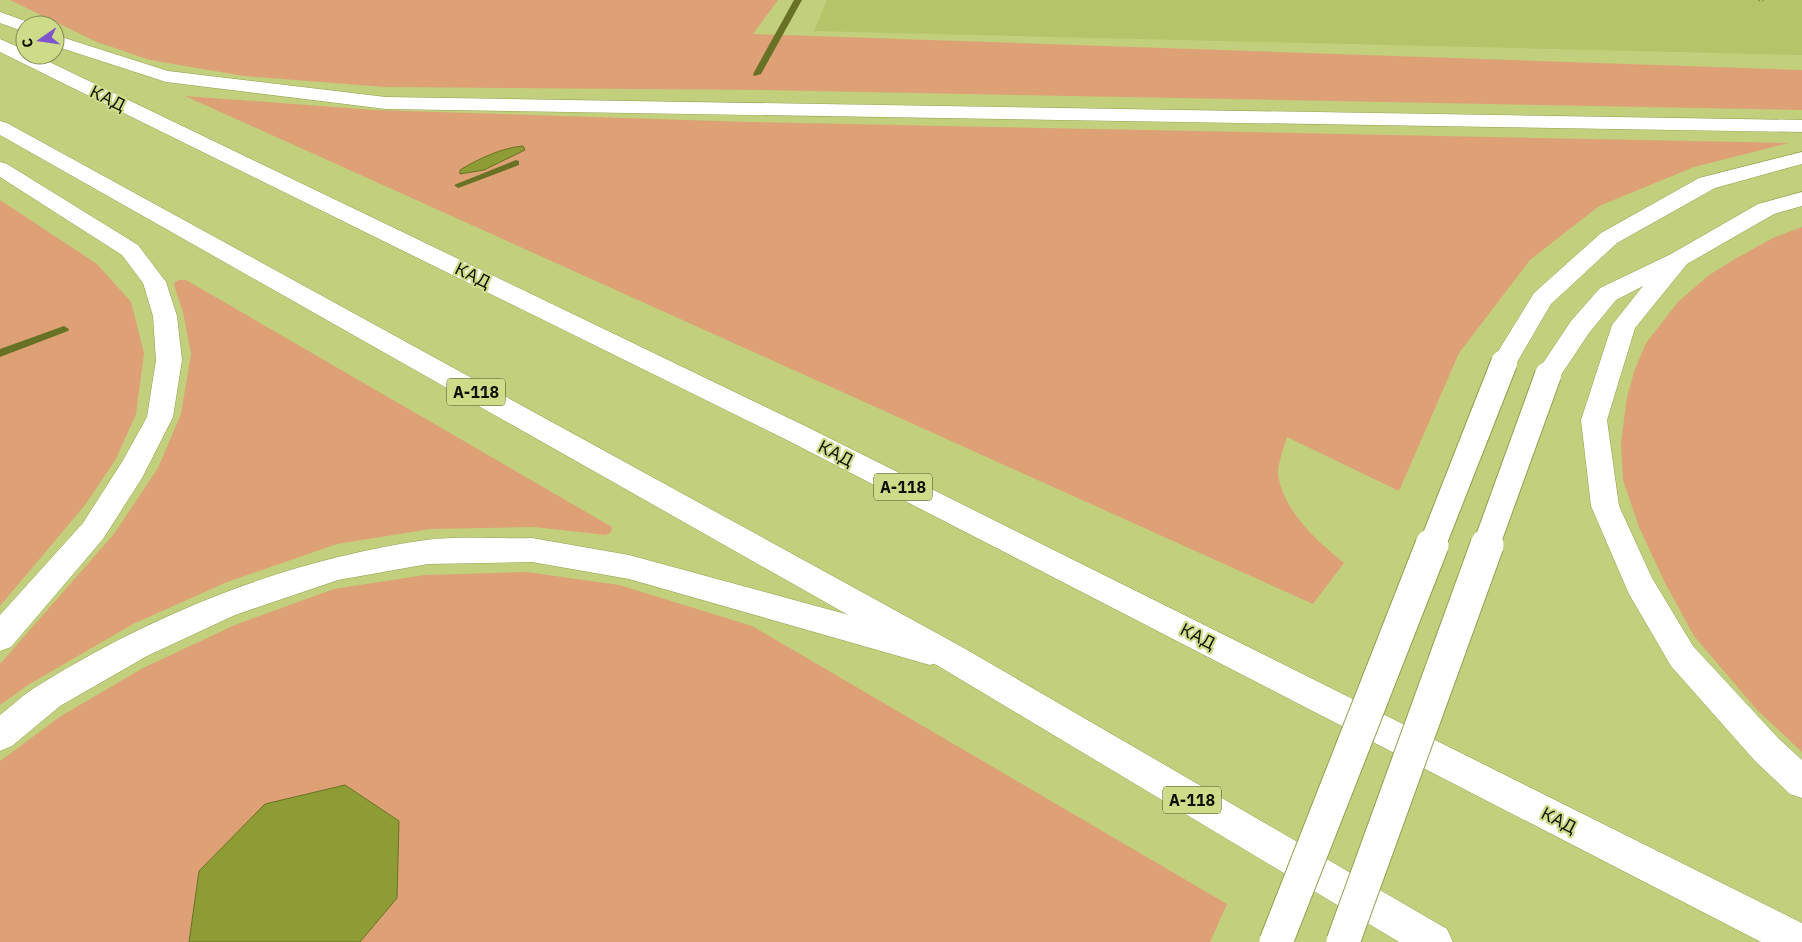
<svg xmlns="http://www.w3.org/2000/svg" width="1802" height="942" font-family="'IBM Plex Sans',sans-serif">
<style>
.built{fill:#b5c369}
.green{fill:#dda175}
.water{fill:#8e9c35;stroke:#687225}
.lines{fill:none;stroke-linecap:round;stroke-linejoin:round}
.stream{fill:#687225;fill-rule:evenodd}
.major-casing{stroke:#939f4e;stroke-width:1}
.highway-casing{stroke:#939f4e;stroke-width:1}
.path{stroke:#8c9657;stroke-width:2.5;stroke-dasharray:2 2.5;stroke-linecap:butt}
.major{fill:#fff;fill-rule:evenodd}
.highway{fill:#fff;fill-rule:evenodd}
.major-bridge-far1-casing{stroke:#939f4e;stroke-width:28;stroke-linecap:butt}
.major-bridge-casing{stroke:#939f4e;stroke-width:35;stroke-linecap:butt}
.major-bridge-far1{stroke:#fff;stroke-width:26}
.major-bridge{stroke:#fff;stroke-width:33}
.labels{text-anchor:middle;dominant-baseline:central;stroke-width:4.5;stroke-linejoin:round;paint-order:stroke}
.shield{fill:#cedc8a;stroke:#484e29;stroke-width:1}
.shield-label{font-size:16px;font-weight:bold;fill:#0f1100}
.street-label{font-size:18px;fill:#0f1100;stroke:#cedc8a}
</style>
<rect width="100%" height="100%" fill="#c2cf7d"/>
<!-- built -->
<path class="built" d="M827,0H1802V55L814,31Z"/>
<!-- green -->
<g class="green">
<path d="M10,0H778L753,34L1802,70V110L762,90L384,87L244,76L150,60L97,42Z"/>
<path d="M185,96L374,110L748,122L1789,143L1694,167L1599,206L1530,260L1459,353L1399,491L1287,437C1284,446 1277,467 1278,475C1285,513 1316,540 1344,563L1313,604Z"/>
<path d="M0,200L97,264L131,302L144,353L136,414L116,459L85,505L0,606Z"/>
<path d="M1802,227V752L1757,710L1694,636L1665,583L1639,527L1623,480L1621,443L1627,397L1635,369L1646,343L1678,302L1709,275L1735,259L1773,238Z"/>
<path d="M179,280H186L612,527L611,532L606,535L534,527L430,529L337,544L227,582L133,624L28,685L0,705V664L114,534L158,468L181,414L191,354L183,312L174,285L175,282Z"/>
<path d="M527,572L619,585L752,626L1227,904L1210,942H0V761L61,716L143,668L235,625L334,589L425,575Z"/>
</g>
<!-- water -->
<g class="water">
<path d="M523,146L525,150L484,170L460,174V170C478,159 501,148 523,146Z"/>
<path d="M345,785L399,821L397,898L360,942H189L199,871L265,804Z"/>
</g>
<g class="lines">
<!-- stream -->
<g class="stream">
<path d="M794,0H802L761,74L754,76L753,74Z"/>
<path d="M516,160L519,161V165L461,187L458,188L454,185Z"/>
<path d="M64,326L69,329L68,331L0,357V349Z"/>
</g>
<!-- major casing -->
<g class="major-casing">
<g id="major">
<path d="M0,12L31,23L33,25H25V32L0,23Z"/>
<path d="M55,35L168,71L386,97L1802,120V132L386,109L166,82L55,46Z"/>
<path d="M1802,152V164L1715,188L1617,243L1551,304L1513,369L1504,372L1495,369L1491,363L1534,293L1601,233L1699,178Z"/>
<path d="M0,162L7,164L138,245L166,282L177,316L182,360L173,417L142,478L103,539L11,647L0,651V615L83,523L122,462L147,417L156,360L153,316L143,283L122,255L0,177Z"/>
<path d="M1802,192V206L1774,214L1687,264L1635,328L1607,420L1619,506L1652,578L1693,646L1779,739L1802,760V798L1790,794L1755,761L1671,666L1629,594L1591,506L1581,420L1612,325L1643,286L1616,300L1589,333L1557,381L1548,384L1539,381L1535,375L1571,321L1600,288L1671,254L1758,204Z"/>
<path d="M532,538L629,555L930,637L941,641L946,651L941,661L930,665L629,579L532,562L428,564L338,580L235,615L147,656L60,706L12,746L0,751V715C13,705 25,693 39,685C156,612 290,559 426,540C458,536 499,539 532,538Z"/>
</g>
</g>
<!-- highway casing -->
<g class="highway-casing">
<g id="highway">
<path d="M0,39L25,50V55H35L801,424L1802,923V942H1761L783,438L0,52Z"/>
<path d="M0,121L7,123L962,647L1447,929L1453,942H1399L940,667L0,135Z"/>
</g>
</g>
<!-- path -->
<path class="path" d="M1758,0H1764"/>
<!-- major -->
<use href="#major" class="major"/>
<!-- highway -->
<use href="#highway" class="highway"/>
<!-- major-bridge-far1 casing -->
<g class="major-bridge-far1-casing">
<g id="major-bridge-far1">
<path d="M1432,546L1504,363"/>
<path d="M1486,546L1548,375"/>
</g>
</g>
<!-- major-bridge casing -->
<g class="major-bridge-casing">
<g id="major-bridge">
<path d="M1276,942L1432,545"/>
<path d="M1343,942L1487,545"/>
</g>
</g>
<!-- major-bridge-far1 -->
<use href="#major-bridge-far1" class="major-bridge-far1"/>
<!-- major-bridge -->
<use href="#major-bridge" class="major-bridge"/>
</g>
<g class="labels">
<!-- shield labels -->
<g class="shield">
<rect x="447" y="378.5" width="58" height="27" rx="4"/>
<rect x="874" y="473.5" width="58" height="27" rx="4"/>
<rect x="1163" y="786.5" width="58" height="27" rx="4"/>
</g>
<g class="shield-label">
<text x="476" y="392">А-118</text>
<text x="903" y="487">А-118</text>
<text x="1192" y="800">А-118</text>
</g>
<!-- street labels -->
<g class="street-label">
<text transform="translate(108 98) rotate(26)">КАД</text>
<text transform="translate(473 275) rotate(26)">КАД</text>
<text transform="translate(836 453) rotate(27)">КАД</text>
<text transform="translate(1198 636) rotate(27)">КАД</text>
<text transform="translate(1559 820) rotate(27)">КАД</text>
</g>
</g>
<!-- north arrow -->
<g transform="translate(40 40) rotate(257)"><circle r="24" fill="#cedc8a" stroke="#828b53"/>
<path d="M0-4L9 19L0 12L-9 19Z" fill="#7f54cd"/>
<text y="-8" font-size="14" font-weight="bold" text-anchor="middle" fill="#0f1100">С</text>
</g>
</svg>
